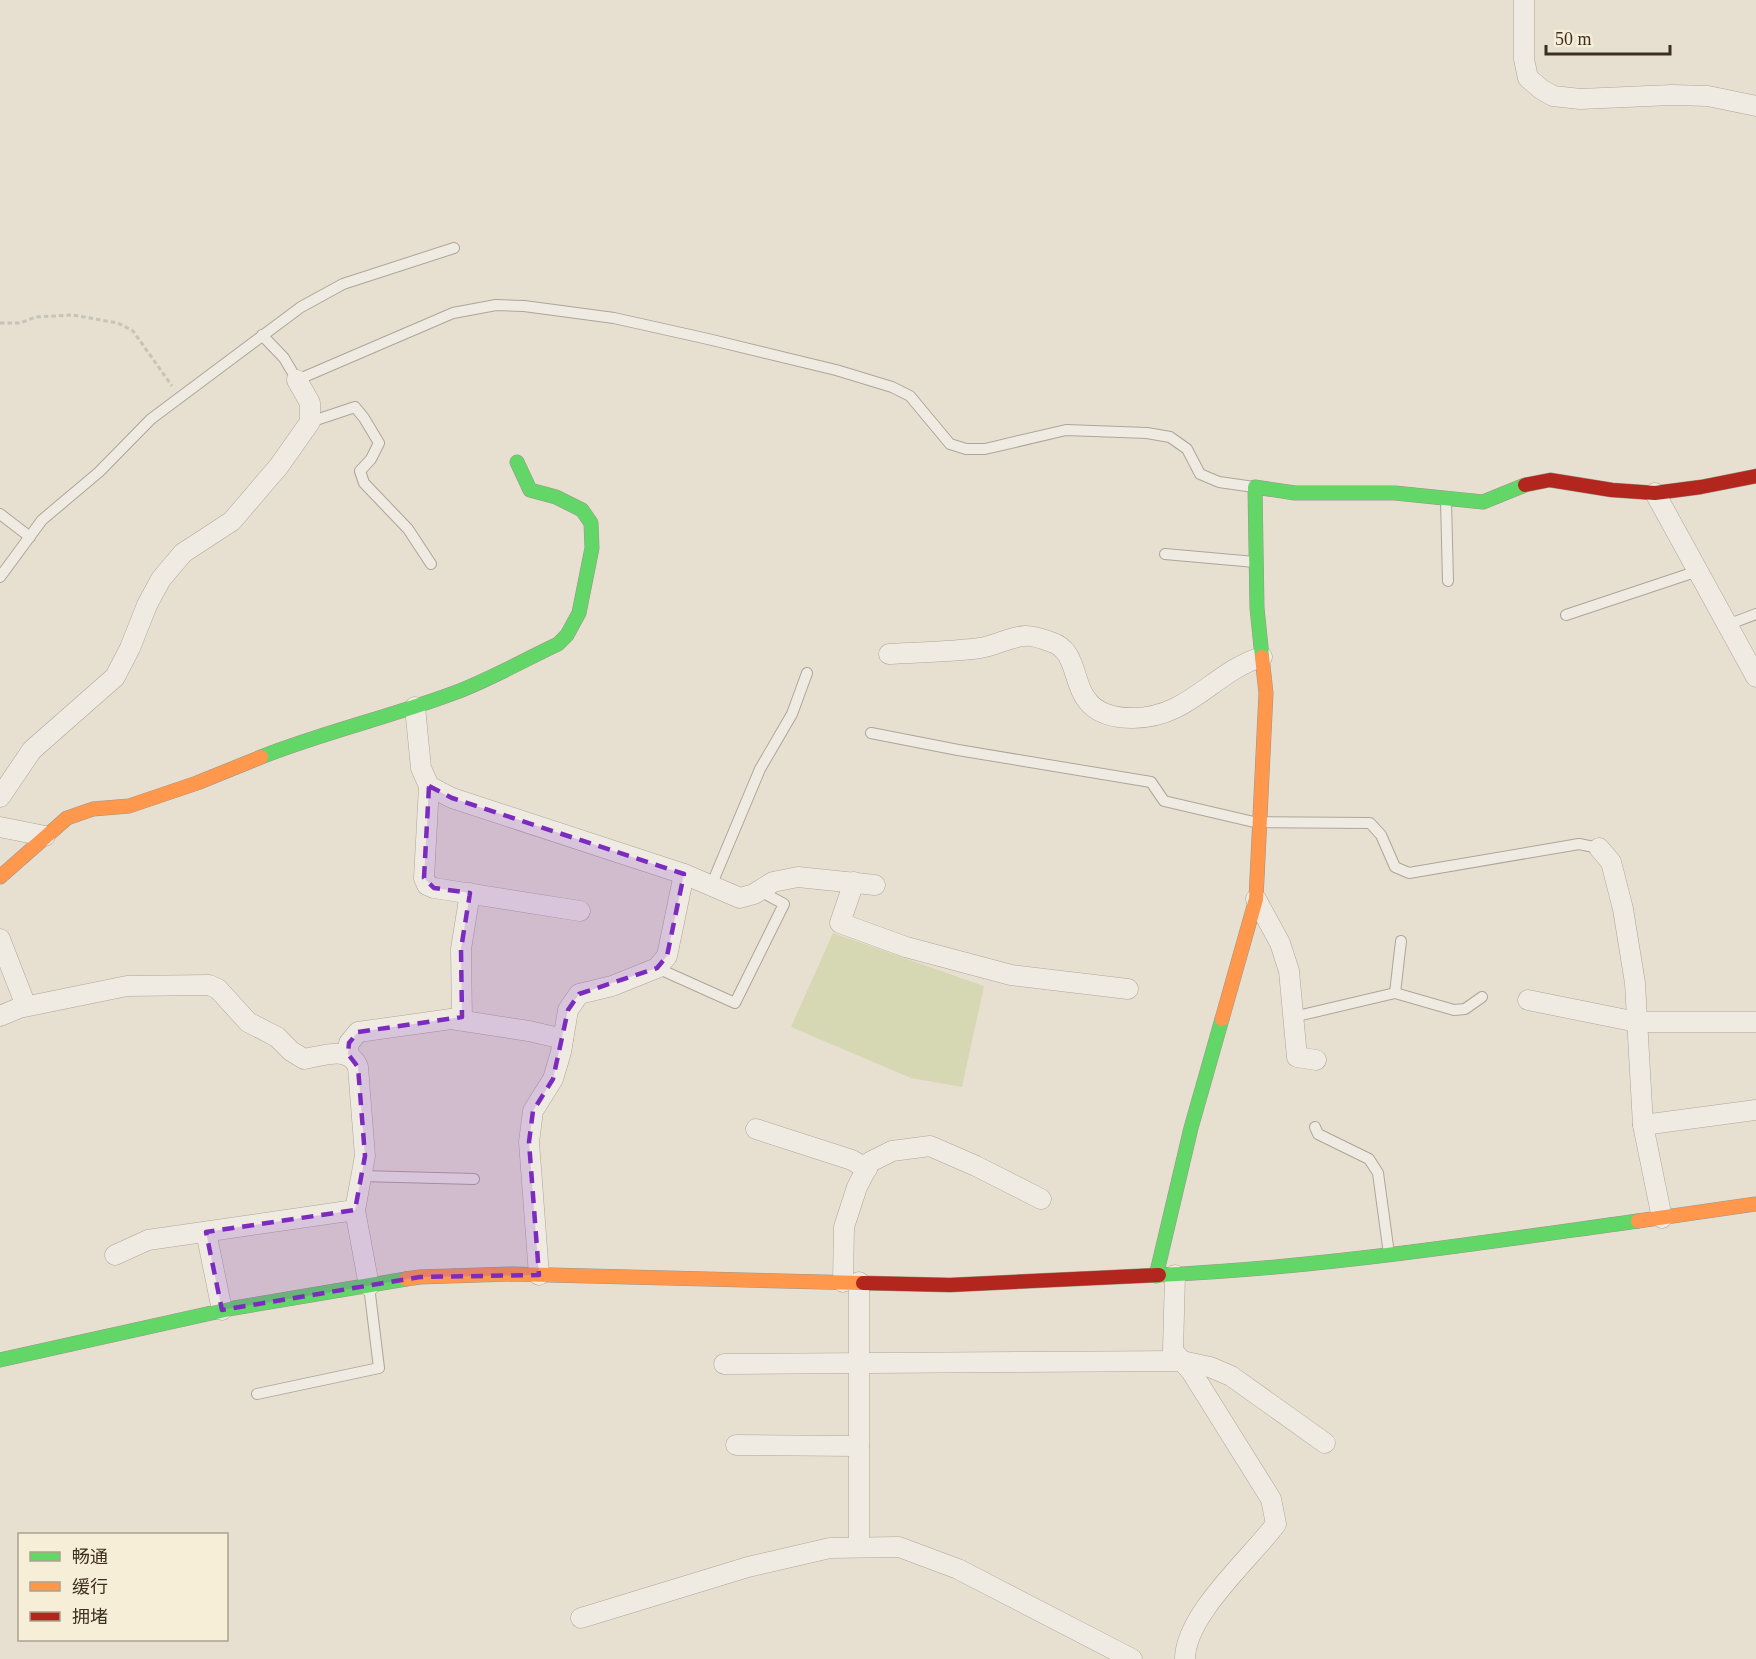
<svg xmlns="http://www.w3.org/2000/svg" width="1756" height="1659" font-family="'Times New Roman','Noto Sans SC',serif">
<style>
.park{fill:#d6d7b3}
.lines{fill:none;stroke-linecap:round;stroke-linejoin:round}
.lane-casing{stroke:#ada599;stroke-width:12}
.street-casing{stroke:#ada599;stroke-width:21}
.fast-casing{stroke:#9c958a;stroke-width:15}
.slow-casing{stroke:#9c958a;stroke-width:15}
.jam-casing{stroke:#9c958a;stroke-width:15}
.path{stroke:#c8c2b9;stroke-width:3;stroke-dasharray:4.5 3;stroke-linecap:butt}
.lane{stroke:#efebe3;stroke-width:10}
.street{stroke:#efebe3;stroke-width:20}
.fast{stroke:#63d668;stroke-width:14}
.slow{stroke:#ff974d;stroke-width:14}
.jam{stroke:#b3261e;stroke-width:14}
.marked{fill:#7b2cbf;fill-opacity:0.2;stroke:#7b2cbf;stroke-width:4.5;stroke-dasharray:12 8;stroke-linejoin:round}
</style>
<rect width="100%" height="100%" fill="#e7e0d1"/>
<!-- park -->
<path class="park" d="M833,933L984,986L962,1087L911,1078L791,1027Z"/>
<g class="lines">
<!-- lane casing -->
<g class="lane-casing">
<g id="lane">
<path d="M262,335L284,358L297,380L453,313L496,305L524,306L614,318L708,339L836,370L892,387L910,396L950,444L966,449H985L1066,430L1147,433L1170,437L1187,449L1200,474L1219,482L1254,487"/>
<path d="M310,422L355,407L364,418L379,443L371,459L360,471L364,483L408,529L431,564"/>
<path d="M1446,501L1448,581"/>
<path d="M0,514L30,537"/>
<path d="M1165,554L1255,562"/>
<path d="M0,577L42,520L99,472L151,419L301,307L343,284L454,248"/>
<path d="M1566,615L1698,571"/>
<path d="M1727,625L1756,614"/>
<path d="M871,733L958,750L1151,782L1164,801L1254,822L1370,823L1381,835L1395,867L1409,873L1579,844L1599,848"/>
<path d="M711,886L760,769L792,714L807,673"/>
<path d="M657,968L735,1003L784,904L760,891"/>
<path d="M1395,993L1401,941"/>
<path d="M1293,1017L1395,993L1454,1010L1465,1009L1482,997"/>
<path d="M1315,1127L1318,1134L1369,1159L1378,1173L1389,1254"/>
<path d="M361,1176L474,1179"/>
<path d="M257,1394L379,1368L369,1286"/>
</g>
</g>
<!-- street casing -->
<g class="street-casing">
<g id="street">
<path d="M1524,0V59L1528,78L1541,89L1553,96L1580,99L1672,95L1708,96L1756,106"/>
<path d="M1655,493L1756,677"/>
<path d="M889,654C919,652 950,652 980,648C995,646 1009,637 1024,636C1032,635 1043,639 1051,642C1090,654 1059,718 1133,718C1189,718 1214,671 1262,657"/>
<path d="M415,707L421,768L429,786L452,798L684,874L740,898L754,894L773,882L798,877L875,885"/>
<path d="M429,786L424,878L427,885L434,888L580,911"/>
<path d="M0,797L32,750L115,677L130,648L147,605L161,579L183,553L232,521L279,466L310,422V403L297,380"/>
<path d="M0,827L45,836"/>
<path d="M1599,848L1611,862L1623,909L1635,983L1643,1125L1662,1218"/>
<path d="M854,882L840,923L906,947L1011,975L1128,989"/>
<path d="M1256,899L1280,943L1289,971L1297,1057L1316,1060"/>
<path d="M0,939L26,1006"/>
<path d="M1528,1000L1637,1022H1756"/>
<path d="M0,1016L19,1008L127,986L209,985L218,989L248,1022L277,1037L291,1051L304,1059C323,1056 349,1045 358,1067L365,1156L355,1210L369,1286"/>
<path d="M462,1020L461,949L470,893"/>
<path d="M348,1054L349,1043L358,1032L451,1019L529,1031L563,1039"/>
<path d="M1643,1125L1756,1110"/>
<path d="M756,1129L852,1160L867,1169"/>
<path d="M206,1232L222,1310"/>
<path d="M115,1255L148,1240L355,1210"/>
<path d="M539,1275L529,1142L533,1111L553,1079L561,1052L568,1010L579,994L612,986L657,968L667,956L684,874"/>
<path d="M1175,1275L1173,1351L1191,1371L1271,1499L1276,1524C1250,1559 1185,1615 1185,1659"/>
<path d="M843,1282L844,1227L857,1187L870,1162L892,1151L930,1146L976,1166L1041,1199"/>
<path d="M724,1364L1182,1361L1210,1367L1231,1376L1325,1443"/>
<path d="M736,1445L859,1446"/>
<path d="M859,1547V1282"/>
<path d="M581,1618L748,1567L830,1548L899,1547L958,1569L1132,1659"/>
</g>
</g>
<!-- fast casing -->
<g class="fast-casing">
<g id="fast">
<path d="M1262,657L1257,608L1255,487L1295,493H1395L1483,502L1525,485"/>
<path d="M261,757C324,732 390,717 454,693C489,680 524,660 558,644L567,635L579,613L592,548L591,523L582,510L556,497L530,490L517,462"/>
<path d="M1159,1275C1319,1268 1479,1243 1638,1221"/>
<path d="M1156,1276L1191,1128L1222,1019"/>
<path d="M0,1360L234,1308L406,1279"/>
</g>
</g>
<!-- slow casing -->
<g class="slow-casing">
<g id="slow">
<path d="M0,877L67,818L93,809L129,806L197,783L261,757"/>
<path d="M1222,1019L1256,899L1266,693L1262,657"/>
<path d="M1638,1221L1756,1204"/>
<path d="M406,1279L420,1277L512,1274L863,1283"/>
</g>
</g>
<!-- jam casing -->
<g class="jam-casing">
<g id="jam">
<path d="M1525,485L1550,480L1612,490L1655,493L1701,487L1756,476"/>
<path d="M863,1283L950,1285L1159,1275"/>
</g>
</g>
<!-- path -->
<path class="path" d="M0,323H20L36,317L73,315L118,323L133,331L172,386"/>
<!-- lane -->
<use href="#lane" class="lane"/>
<!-- street -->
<use href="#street" class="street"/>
<!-- fast -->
<use href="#fast" class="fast"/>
<!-- slow -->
<use href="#slow" class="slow"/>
<!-- jam -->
<use href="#jam" class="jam"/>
</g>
<!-- marked area -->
<path class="marked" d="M429,786L452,798L684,874L667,956L657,968L579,994L568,1010L553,1079L533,1111L529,1142L539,1275L420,1277L222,1310L206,1232L355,1210L365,1156L358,1067L348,1054L349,1043L358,1032L462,1017L461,949L470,893L434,888L424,878Z"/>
<!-- legend -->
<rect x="18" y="1533" width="210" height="108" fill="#f7eed8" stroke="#ada18e" stroke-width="1.5"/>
<rect x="30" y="1552" width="30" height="9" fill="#63d668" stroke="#ada18e" stroke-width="1.5"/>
<text x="72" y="1563" font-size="18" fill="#3d2e20">畅通</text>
<rect x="30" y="1582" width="30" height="9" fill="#ff974d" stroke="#ada18e" stroke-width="1.5"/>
<text x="72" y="1593" font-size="18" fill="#3d2e20">缓行</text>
<rect x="30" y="1612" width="30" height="9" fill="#b3261e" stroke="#ada18e" stroke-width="1.5"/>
<text x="72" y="1623" font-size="18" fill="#3d2e20">拥堵</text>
<!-- scale -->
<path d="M1546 45v9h124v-9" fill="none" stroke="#3d2e20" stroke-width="3"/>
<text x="1555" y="45" font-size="18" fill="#3d2e20" stroke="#f7eed8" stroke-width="4.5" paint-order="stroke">50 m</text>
</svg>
